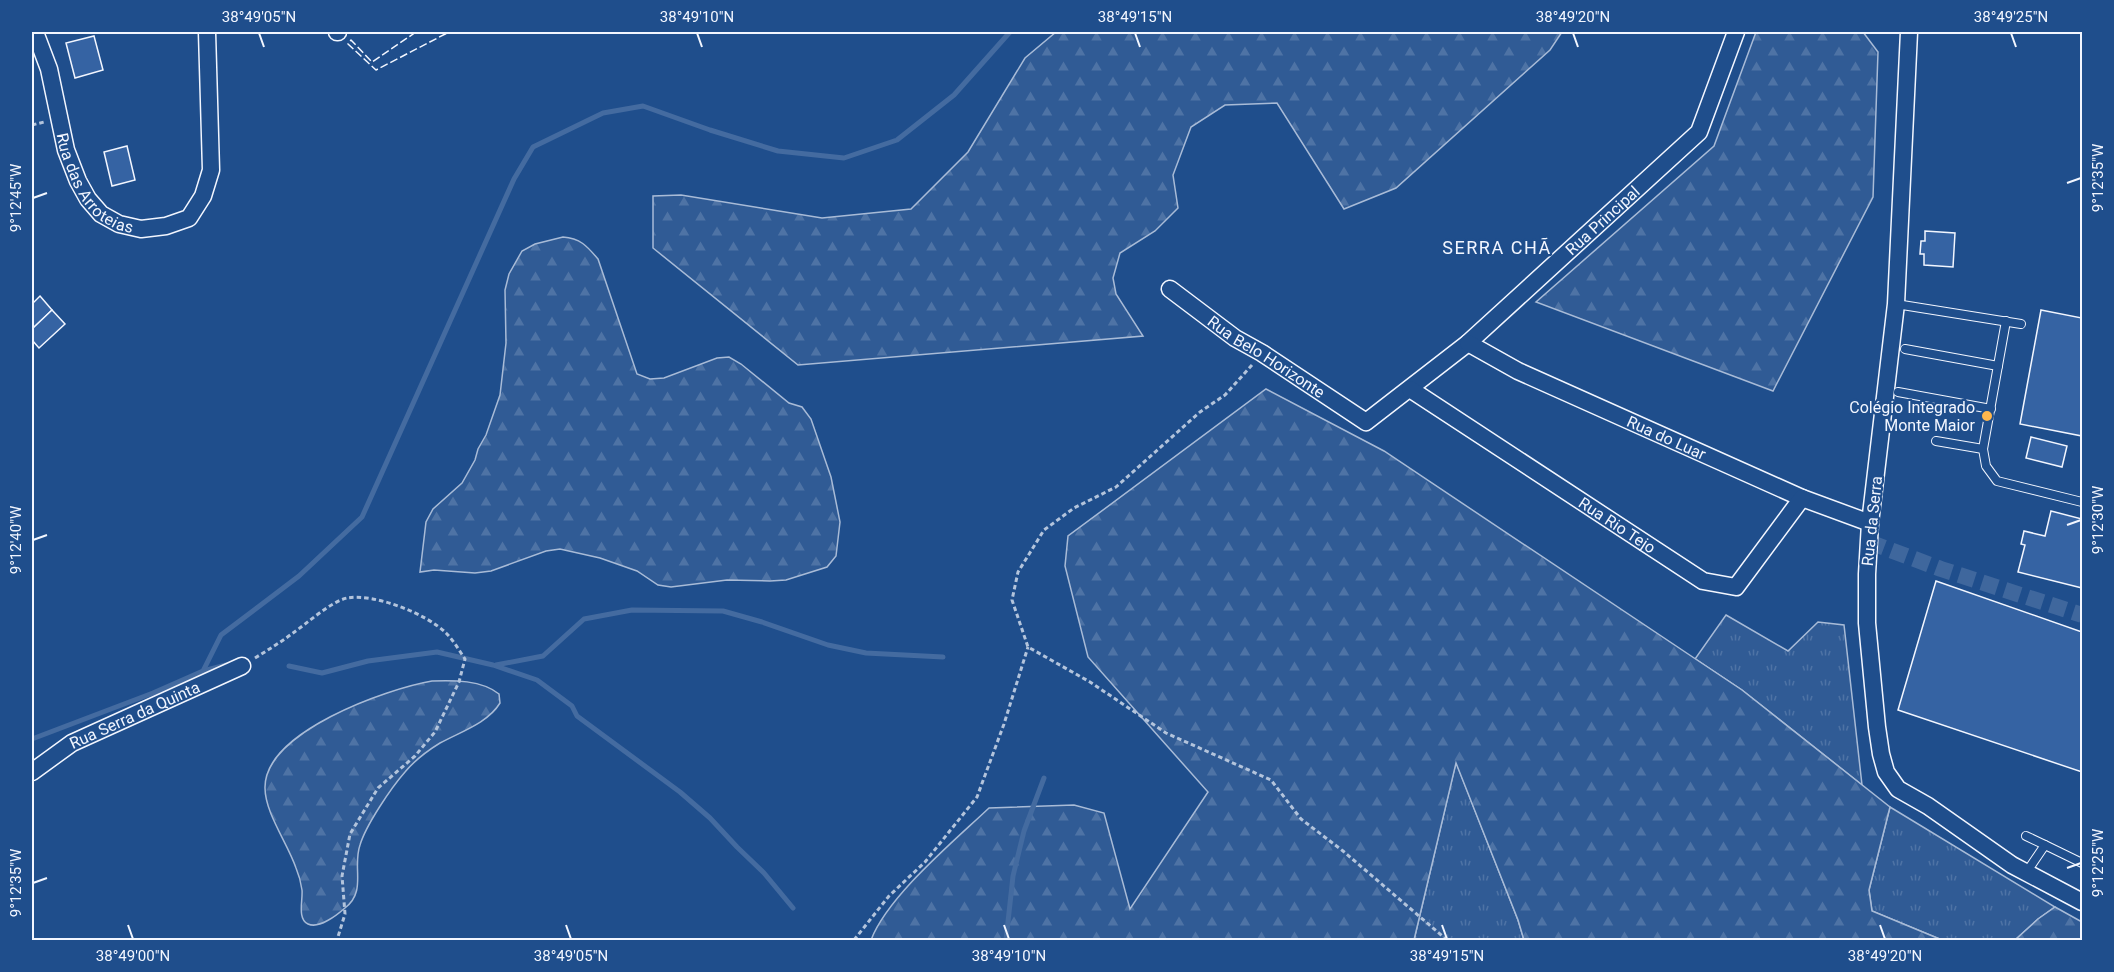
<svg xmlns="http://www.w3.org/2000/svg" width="2114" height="972" font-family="Roboto,sans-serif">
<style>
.grass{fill:url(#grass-tufts);stroke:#a8bbd7;stroke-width:1.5}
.forest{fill:url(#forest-firs);stroke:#a8bbd7;stroke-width:1.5}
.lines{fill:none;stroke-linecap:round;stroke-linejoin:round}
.stream{stroke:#446ba0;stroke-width:5}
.building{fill:#3563a3;stroke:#f2f6ff;stroke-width:1.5}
.minor-tunnel{stroke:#3f679d;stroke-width:16;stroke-dasharray:16 8;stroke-linecap:butt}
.service-casing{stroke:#f2f6ff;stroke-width:10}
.minor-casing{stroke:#f2f6ff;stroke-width:19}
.path{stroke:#b3c4dc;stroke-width:3;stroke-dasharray:4.5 3;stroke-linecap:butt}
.service{stroke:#1f4e8c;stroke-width:8}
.minor{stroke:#1f4e8c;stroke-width:16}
.fence{stroke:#f2f6ff;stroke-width:1.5;stroke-dasharray:8 3;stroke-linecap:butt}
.ticks{fill:none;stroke:#f2f6ff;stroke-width:2}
.poi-dot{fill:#ffb74d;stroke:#1f4e8c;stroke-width:2}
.labels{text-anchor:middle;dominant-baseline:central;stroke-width:4.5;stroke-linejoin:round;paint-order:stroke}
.street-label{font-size:16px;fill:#f2f6ff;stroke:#1f4e8c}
.poi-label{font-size:16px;fill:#f2f6ff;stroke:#1f4e8c;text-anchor:end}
.neighbourhood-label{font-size:18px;letter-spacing:1.5px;fill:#f2f6ff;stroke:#1f4e8c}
.neatline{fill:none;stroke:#f2f6ff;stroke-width:2}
.ticks-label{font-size:15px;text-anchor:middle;fill:#f2f6ff}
</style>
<defs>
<pattern id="grass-tufts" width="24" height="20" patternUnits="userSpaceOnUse" patternTransform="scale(1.5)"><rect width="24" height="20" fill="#305b95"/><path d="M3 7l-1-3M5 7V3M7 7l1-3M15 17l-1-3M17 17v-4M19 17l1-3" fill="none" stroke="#4e73a5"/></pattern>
<pattern id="forest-firs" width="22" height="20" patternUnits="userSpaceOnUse" patternTransform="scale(1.5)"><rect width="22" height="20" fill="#305b95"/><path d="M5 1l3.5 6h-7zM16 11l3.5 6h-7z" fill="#4e73a5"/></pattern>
</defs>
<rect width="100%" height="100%" fill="#1f4e8c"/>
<!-- grass -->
<g class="grass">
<path d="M1726,615L1788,651L1818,622L1844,625L1862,785L1742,690L1695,659Z"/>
<path d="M1456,762L1518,920L1524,940H1414Z"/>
<path d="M1890,807L2055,907L2038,919L2015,940H1942L1872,911L1869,890Z"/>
</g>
<!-- forest -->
<g class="forest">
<path d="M1056,32H1562L1550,50L1396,188L1344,209L1277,103L1225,105L1191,127L1173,175L1178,208L1155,231L1120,253L1113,278L1116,294L1143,336L798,365L653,248V196L681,195L822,218L911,209L968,152L1025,58Z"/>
<path d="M1756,32H1863L1878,52L1873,197L1773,391L1536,302L1714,146Z"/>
<path d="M563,237C580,238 587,246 598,259L637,374L650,379L664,378L717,358L729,357L741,364L789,403L802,407L811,419L831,477L840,522L836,556L827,567L786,580L770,581L727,580L671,587L658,585L637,571L600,558L560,549L546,551L491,571L475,573L434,570L420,572L426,522L433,509L462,483L475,460L478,449L486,435L500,395L506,343L505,290L509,274L522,251L535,244Z"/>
<path d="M1266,389L1384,451L1742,690L1890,807L1869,890L1872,911L1942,940H1524L1518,920L1456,763L1414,940H871C888,896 953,842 989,808L1074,805L1104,813L1130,909L1208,792L1088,657L1065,566L1068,536Z"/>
<path d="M432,681C453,680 482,680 499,694L500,703C488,723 460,732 440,743C427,751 415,760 405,772C391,788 366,825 360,845C352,868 367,891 345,908C337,915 319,929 308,924C297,919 303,900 302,890C301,883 299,875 296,868C288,844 265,813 265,788C264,732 386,689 432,681Z"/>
<path d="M2055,907L2082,922V940H2015L2038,919Z"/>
</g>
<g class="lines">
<!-- stream -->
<g class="stream">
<path d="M496,665L543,656L584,619L632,610L723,611L762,622L828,645L866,653L943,657"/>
<path d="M289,666L322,673L368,661L437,652L493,665L537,680L572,706L577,716L680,792L710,818L737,847L764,873L793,908"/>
<path d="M203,671L221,635L299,576L362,517L514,179L533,147L603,113L643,106L710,130L778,151L844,158L897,140L954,95L1010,32"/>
<path d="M32,739L153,693L203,671L226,665"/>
<path d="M1006,940L1013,876L1024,831L1044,778"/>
</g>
</g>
<!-- building -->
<g class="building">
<path d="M94,36L103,70L75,78L66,43Z"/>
<path d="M127,146L135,180L112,186L104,152Z"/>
<path d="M1925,231L1955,233L1953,267L1924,265V254H1920L1921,241H1925Z"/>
<path d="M40,296L52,310L32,329V304Z"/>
<path d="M52,310L65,324L39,348L32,340V329Z"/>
<path d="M2041,310L2082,318V436L2020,424Z"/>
<path d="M2031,437L2067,446L2062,467L2026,458Z"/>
<path d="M2051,511L2082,519V588L2018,572L2025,545L2021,544L2024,531L2045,536Z"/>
<path d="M1936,581L2082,632V772L1898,710Z"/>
</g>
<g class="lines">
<!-- minor-tunnel -->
<path class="minor-tunnel" d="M1869,542L1941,569L2082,615"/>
<!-- service casing -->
<g class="service-casing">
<g id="service">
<path d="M1896,304L2021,324"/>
<path d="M2006,321L1983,449L1986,466L1997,481L2082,502"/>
<path d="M1905,349L1998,366"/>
<path d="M1898,392L1991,409"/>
<path d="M1936,441L1983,449"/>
<path d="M2026,836L2045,845"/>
<path d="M2026,873L2045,845L2082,863"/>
</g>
</g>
<!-- minor casing -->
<g class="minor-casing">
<g id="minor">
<path id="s1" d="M35,32L49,69L66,150L78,181L88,199L101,214L119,224L141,229L166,226L189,218L203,196L211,170L207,32"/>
<path d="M337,32H338"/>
<path d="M1909,32L1896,304L1870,523L1867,574V623L1877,727L1881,754L1886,772L1898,789L1928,806L2012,865L2082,902"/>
<path id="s2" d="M1170,289L1235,338L1262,353L1366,422L1468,343L1699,132L1736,32"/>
<path id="s3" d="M1468,343L1518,371L1802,498L1870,523"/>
<path id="s4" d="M1410,389L1703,581L1736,587L1802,498"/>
<path id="s5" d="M32,772L72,743L242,666"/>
</g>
</g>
<!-- path -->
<g class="path">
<path d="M32,125L44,122"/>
<path d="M1252,365L1225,395L1200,412L1116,487L1074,508L1044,530L1018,572L1012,600L1028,647L1090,682L1166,733L1271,780L1301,819L1343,851L1447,940"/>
<path d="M255,658C268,650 281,642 293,633C306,624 332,601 347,598C374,593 427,614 446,633C453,640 459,650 465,659L459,682L435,732L415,756L378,788L350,834L342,876L345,914L337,940"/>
<path d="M854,940L889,896L925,862L977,797L1004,724L1028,647"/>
</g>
<!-- service -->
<use href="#service" class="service"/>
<!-- minor -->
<use href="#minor" class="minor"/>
<!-- fence -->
<path class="fence" d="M416,32L372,62L351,40L348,44L376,70L449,32"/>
</g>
<!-- ticks -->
<path class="ticks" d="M259,33L264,47M697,33L702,47M1135,33L1140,47M1573,33L1578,47M2011,33L2016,47M2067,183L2081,178M33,198L47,193M2067,525L2081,520M33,540L47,535M2067,868L2081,863M33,883L47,878M128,925L133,939M566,925L571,939M1004,925L1009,939M1442,925L1447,939M1880,925L1885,939"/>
<!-- markers -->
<circle class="poi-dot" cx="1987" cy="416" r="6"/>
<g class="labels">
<!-- street labels -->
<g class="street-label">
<text stroke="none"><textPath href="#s1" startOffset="168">Rua das Arroteias</textPath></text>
<text stroke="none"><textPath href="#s2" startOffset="548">Rua Principal</textPath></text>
<text stroke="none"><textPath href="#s2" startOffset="118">Rua Belo Horizonte</textPath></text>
<text stroke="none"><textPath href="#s3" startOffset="220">Rua do Luar</textPath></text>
<text transform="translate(1872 521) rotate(-84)">Rua da Serra</text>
<text stroke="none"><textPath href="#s4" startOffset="248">Rua Rio Tejo</textPath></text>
<text stroke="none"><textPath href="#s5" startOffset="118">Rua Serra da Quinta</textPath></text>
</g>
<!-- poi labels -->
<g class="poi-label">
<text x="1975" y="407">Colégio Integrado<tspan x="1975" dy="18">Monte Maior</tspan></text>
</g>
<!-- neighbourhood labels -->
<g class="neighbourhood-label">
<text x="1497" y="247">SERRA CHÃ</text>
</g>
</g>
<!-- border -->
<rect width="2114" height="972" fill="none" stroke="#1f4e8c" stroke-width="66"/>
<rect x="33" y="33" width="2048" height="906" class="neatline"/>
<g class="ticks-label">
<text x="259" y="22">38°49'05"N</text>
<text x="697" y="22">38°49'10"N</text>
<text x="1135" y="22">38°49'15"N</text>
<text x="1573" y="22">38°49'20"N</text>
<text x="2011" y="22">38°49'25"N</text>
<text transform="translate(2098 178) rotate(-90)" y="5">9°12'35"W</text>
<text transform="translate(16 198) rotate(-90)" y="5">9°12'45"W</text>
<text transform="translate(2098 520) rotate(-90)" y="5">9°12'30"W</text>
<text transform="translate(16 540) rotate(-90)" y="5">9°12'40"W</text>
<text transform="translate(2098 863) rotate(-90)" y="5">9°12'25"W</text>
<text transform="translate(16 883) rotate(-90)" y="5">9°12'35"W</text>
<text x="133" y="961">38°49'00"N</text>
<text x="571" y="961">38°49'05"N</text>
<text x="1009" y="961">38°49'10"N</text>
<text x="1447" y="961">38°49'15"N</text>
<text x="1885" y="961">38°49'20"N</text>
</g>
</svg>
